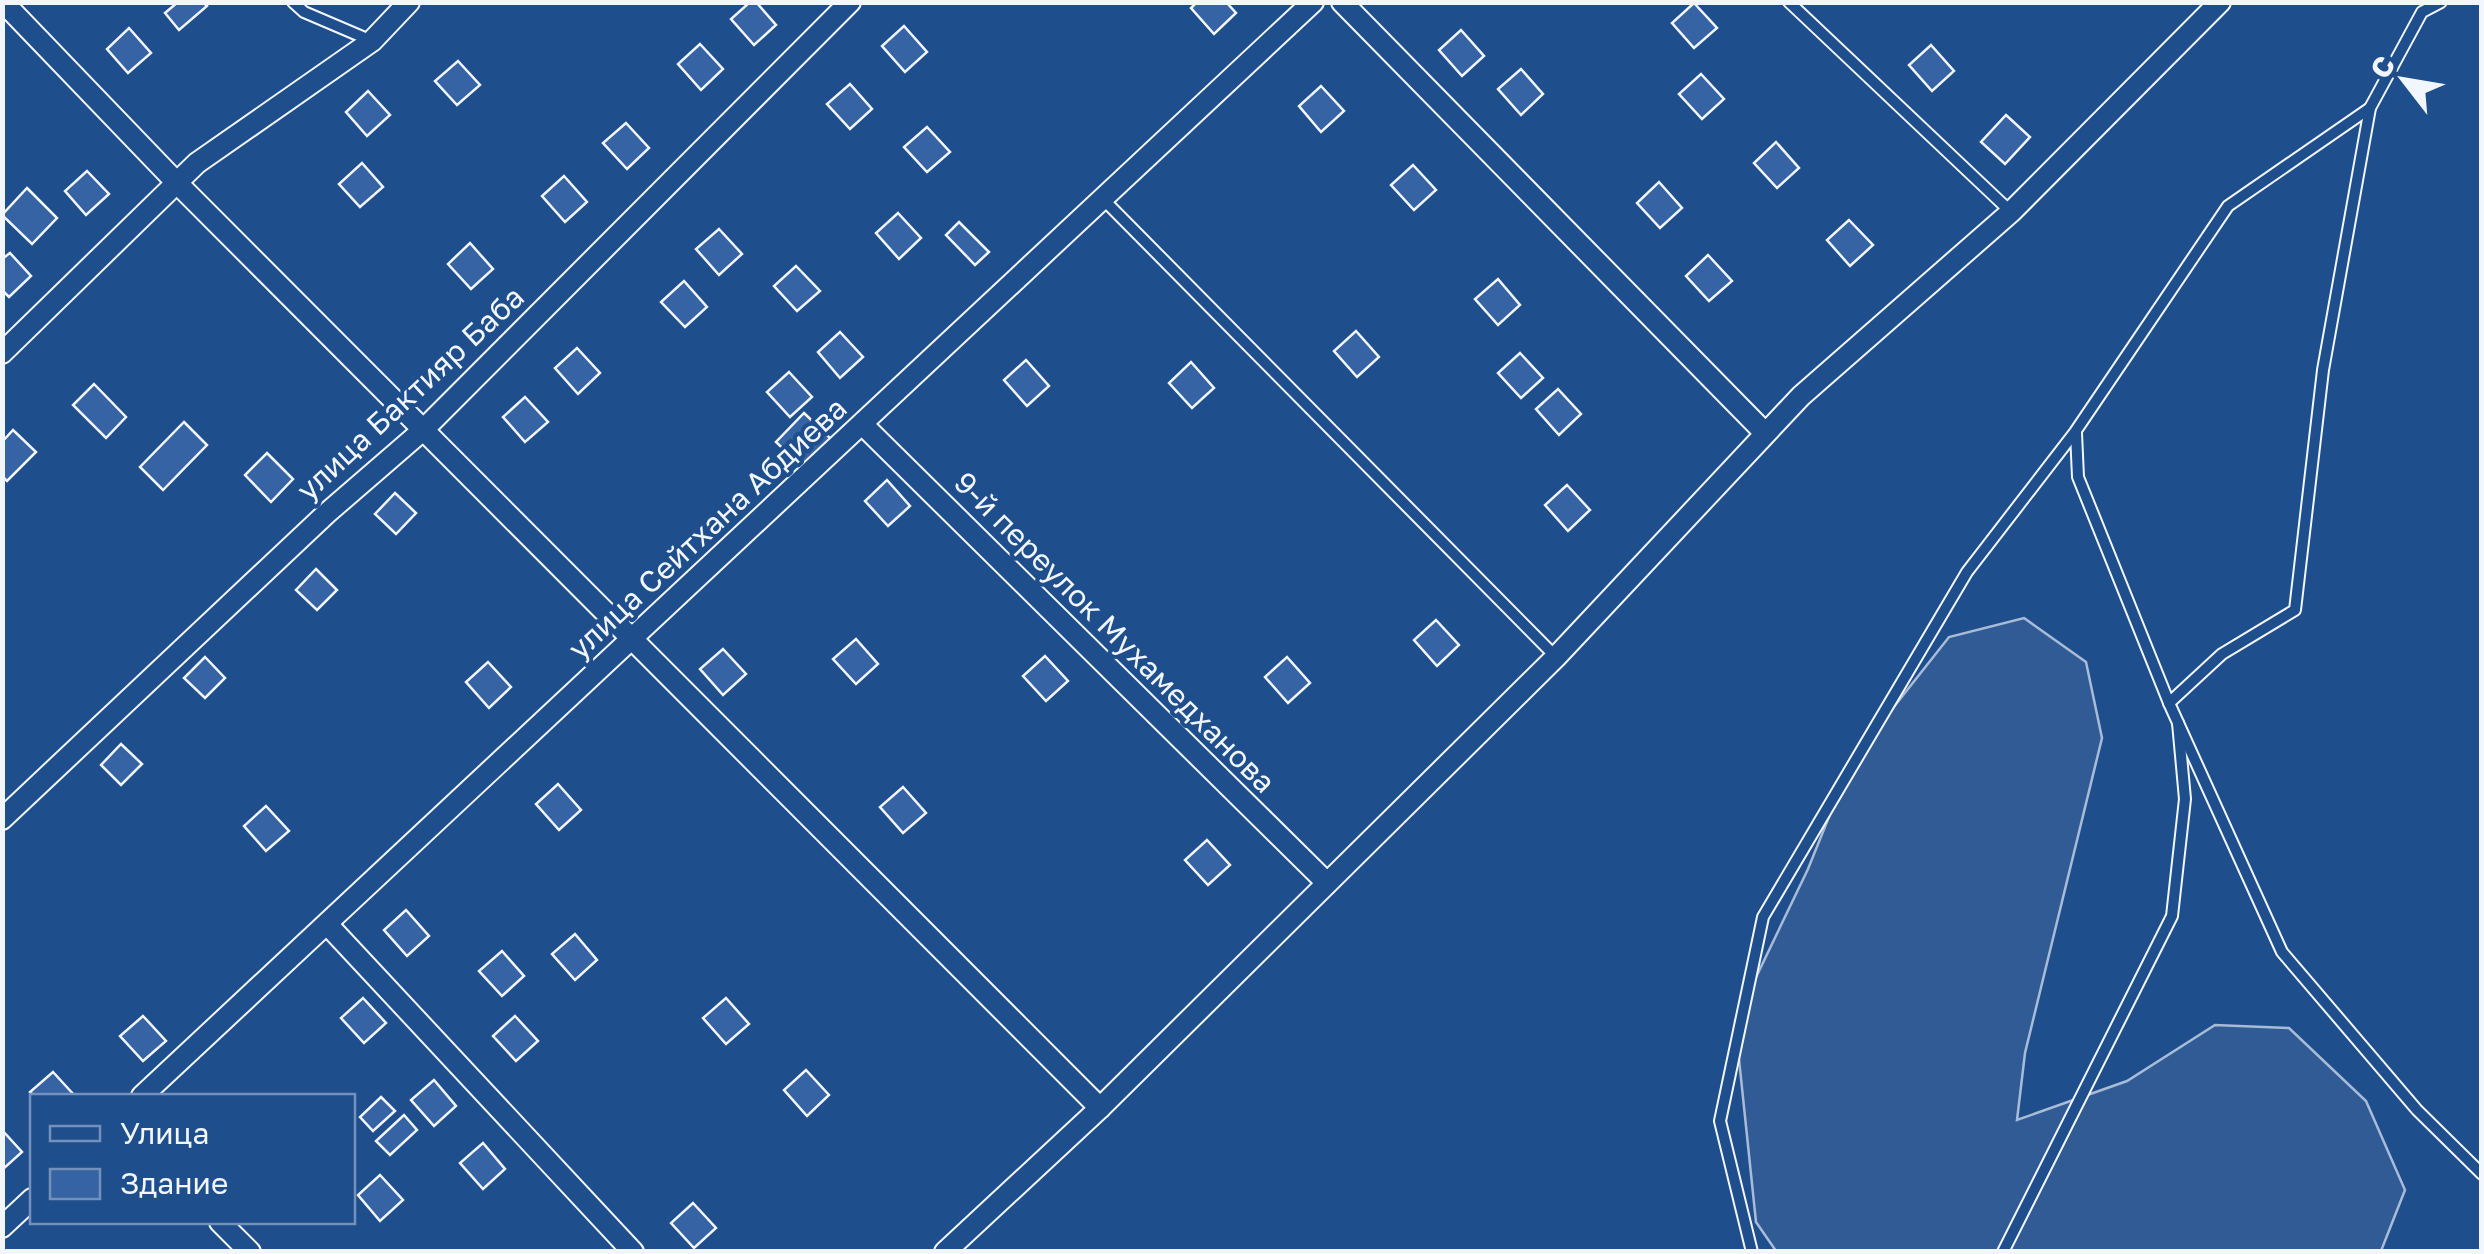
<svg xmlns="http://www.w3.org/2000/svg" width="2484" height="1254" font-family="'Golos Text',sans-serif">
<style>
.built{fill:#305b95;stroke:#a8bbd7;stroke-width:2.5}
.building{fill:#3563a3;stroke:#f2f6ff;stroke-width:2.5}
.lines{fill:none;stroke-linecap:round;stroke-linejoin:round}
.service-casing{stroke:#f2f6ff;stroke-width:14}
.minor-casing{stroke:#f2f6ff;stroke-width:24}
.service{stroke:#1f4e8c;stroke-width:10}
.minor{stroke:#1f4e8c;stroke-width:20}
.labels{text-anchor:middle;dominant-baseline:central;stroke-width:8;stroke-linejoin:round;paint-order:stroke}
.street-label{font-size:30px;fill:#f2f6ff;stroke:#1f4e8c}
</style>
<rect width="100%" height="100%" fill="#1f4e8c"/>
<!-- built -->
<path class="built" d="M2024,618L2086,662L2102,738L2025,1053L2017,1120L2127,1081L2215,1025L2289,1028L2366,1101L2405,1190L2381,1251H1776L1756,1222L1735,1021L1808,869L1852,760L1949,637Z"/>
<!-- building -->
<g class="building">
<path d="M178,2H203L207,6L179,30L165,13Z"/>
<path d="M750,2H756L776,25L754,45L731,19Z"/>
<path d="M1197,2H1226L1236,13L1214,34L1191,8Z"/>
<path d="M1694,3L1717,28L1694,48L1672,23Z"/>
<path d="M904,26L927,52L905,72L882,46Z"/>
<path d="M129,28L151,53L128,73L107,49Z"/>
<path d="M1461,30L1484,56L1462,76L1439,50Z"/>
<path d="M700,44L723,69L701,90L678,64Z"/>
<path d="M1931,45L1954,71L1932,91L1909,65Z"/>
<path d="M458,61L480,85L457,105L435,81Z"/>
<path d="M1521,69L1543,94L1521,115L1498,89Z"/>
<path d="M1701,74L1724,99L1702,119L1679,94Z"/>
<path d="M850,84L872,109L850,129L827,104Z"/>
<path d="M1321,86L1344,111L1321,132L1299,106Z"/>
<path d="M368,91L390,115L367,136L346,112Z"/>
<path d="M2006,115L2030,137L2005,164L1981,142Z"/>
<path d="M626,123L649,148L627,169L603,143Z"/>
<path d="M927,127L950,152L927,172L904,147Z"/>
<path d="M1776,142L1799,168L1777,188L1754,163Z"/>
<path d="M362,163L383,187L360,207L339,184Z"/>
<path d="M1413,165L1436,190L1414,210L1391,185Z"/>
<path d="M87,171L109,194L86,215L65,191Z"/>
<path d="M564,176L587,202L565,222L542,196Z"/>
<path d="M1659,182L1682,208L1660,228L1637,203Z"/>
<path d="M27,188L57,218L32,244L2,215Z"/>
<path d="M898,213L921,238L899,259L876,233Z"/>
<path d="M1849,220L1873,245L1850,266L1827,240Z"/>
<path d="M959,222L989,252L975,265L946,235Z"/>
<path d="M719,229L742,254L719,275L696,249Z"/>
<path d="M470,243L493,269L471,289L448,264Z"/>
<path d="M10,253L31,276L9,297L2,290V259Z"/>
<path d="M1708,255L1732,281L1709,301L1686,276Z"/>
<path d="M796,266L820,291L797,311L774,286Z"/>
<path d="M1498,279L1520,305L1498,325L1475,299Z"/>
<path d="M684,281L707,307L685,327L661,302Z"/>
<path d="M1356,331L1379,357L1357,377L1334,351Z"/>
<path d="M840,332L863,357L840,378L818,352Z"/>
<path d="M577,348L600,373L578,394L555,368Z"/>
<path d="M1520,353L1543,378L1521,398L1498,373Z"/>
<path d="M1026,360L1049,386L1027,406L1004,380Z"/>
<path d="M1191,362L1214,388L1192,408L1169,383Z"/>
<path d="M789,372L812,397L790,417L767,392Z"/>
<path d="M94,384L126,417L106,438L73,405Z"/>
<path d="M1558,389L1581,414L1559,435L1536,409Z"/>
<path d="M525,397L548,422L525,442L503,417Z"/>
<path d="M804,413L831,439L803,468L776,442Z"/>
<path d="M184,422L207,445L163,490L140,467Z"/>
<path d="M13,430L36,452L7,481L2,476V442Z"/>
<path d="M267,453L293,479L271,502L245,475Z"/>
<path d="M887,480L910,506L888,526L865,501Z"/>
<path d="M1567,485L1590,510L1568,531L1545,505Z"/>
<path d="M395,493L416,513L396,534L375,514Z"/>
<path d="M316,569L337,590L317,610L296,590Z"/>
<path d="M1436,620L1459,645L1437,666L1414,640Z"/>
<path d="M856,639L878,664L856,684L833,659Z"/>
<path d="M723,649L746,674L723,695L700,669Z"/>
<path d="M1045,656L1068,681L1046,701L1023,676Z"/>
<path d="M205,657L225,678L205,698L184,678Z"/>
<path d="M1287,657L1310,683L1288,703L1265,677Z"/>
<path d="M488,662L511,687L489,708L466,682Z"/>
<path d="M121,744L142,764L121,785L101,765Z"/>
<path d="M558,784L581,810L559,830L536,804Z"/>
<path d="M903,787L926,813L903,833L880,807Z"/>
<path d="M266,806L289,831L266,851L244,826Z"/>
<path d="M1207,840L1230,865L1208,885L1185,860Z"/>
<path d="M406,910L429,936L407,956L384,930Z"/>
<path d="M575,934L597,960L575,980L552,954Z"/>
<path d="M502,951L524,976L502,996L479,971Z"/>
<path d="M363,998L386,1023L364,1043L341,1018Z"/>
<path d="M726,998L749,1024L726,1044L703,1018Z"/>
<path d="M143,1016L166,1041L143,1061L120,1036Z"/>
<path d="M515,1016L538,1041L516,1061L493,1036Z"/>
<path d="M806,1070L829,1095L807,1116L784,1090Z"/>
<path d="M53,1072L75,1096H34L30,1092Z"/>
<path d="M434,1080L456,1106L434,1126L411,1100Z"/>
<path d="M381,1097L395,1111L373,1131L360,1117Z"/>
<path d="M404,1115L417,1130L390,1155L376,1141Z"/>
<path d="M2,1130L22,1152L2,1170Z"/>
<path d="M483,1143L505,1169L483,1189L460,1163Z"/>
<path d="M380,1175L403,1200L380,1221L358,1195Z"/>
<path d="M693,1203L716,1228L694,1248L671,1223Z"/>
</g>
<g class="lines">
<!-- service casing -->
<g class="service-casing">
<g id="service">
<path d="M293,2L304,12L372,41"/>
<path d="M1789,2L2011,212"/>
<path d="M1103,199L1556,657"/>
<path d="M2076,433L2078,477L2169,703L2282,952L2417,1110L2482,1174"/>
<path d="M2169,703L2222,654L2295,610L2323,370L2370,108L2422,12L2441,2"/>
<path d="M1752,1252L1720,1121L1763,917L1967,572L2075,432L2228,206L2370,108"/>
<path d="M2003,1252L2172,916L2185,799L2178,723"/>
</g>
</g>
<!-- minor casing -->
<g class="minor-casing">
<g id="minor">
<path d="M3,2L177,183L1100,1108"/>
<path d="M1342,2L1765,433"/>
<path d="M2,353L197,163L372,41L409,2"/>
<path d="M862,424L1327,883"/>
<path d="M2,819L327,513L423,430L850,2"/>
<path d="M327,924L633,1252"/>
<path d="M142,1096L1313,2"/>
<path d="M220,1222L250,1252"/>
<path d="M2,1227L32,1199"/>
<path d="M945,1252L1100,1108L1556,657L1801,396L2011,212L2220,2"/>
</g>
</g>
<!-- service -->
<use href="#service" class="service"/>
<!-- minor -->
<use href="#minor" class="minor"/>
</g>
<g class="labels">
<!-- street labels -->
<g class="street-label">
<text transform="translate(410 393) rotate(-43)">улица Бактияр Баба</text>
<text transform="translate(707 528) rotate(-43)">улица Сейтхана Абдиева</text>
<text transform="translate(1115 632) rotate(45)">9-й переулок Мухамедханова</text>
</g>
</g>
<!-- border -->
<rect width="2484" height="1254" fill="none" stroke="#f2f6ff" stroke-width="10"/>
<!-- legend -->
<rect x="30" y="1094" width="325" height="130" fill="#1f4e8c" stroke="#7391ba" stroke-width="2.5"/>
<rect x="50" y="1126" width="50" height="15" fill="#1f4e8c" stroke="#7391ba" stroke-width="2.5"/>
<text x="120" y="1144" font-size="30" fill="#f2f6ff">Улица</text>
<rect x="50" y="1169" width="50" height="30" fill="#3563a3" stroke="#7391ba" stroke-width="2.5"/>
<text x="120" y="1194" font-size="30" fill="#f2f6ff">Здание</text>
<!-- north arrow -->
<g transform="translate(2404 80) rotate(301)" stroke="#1f4e8c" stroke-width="8" paint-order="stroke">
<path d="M0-8L18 38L0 25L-18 38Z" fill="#f2f6ff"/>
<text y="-15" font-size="28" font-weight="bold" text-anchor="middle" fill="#f2f6ff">С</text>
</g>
</svg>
